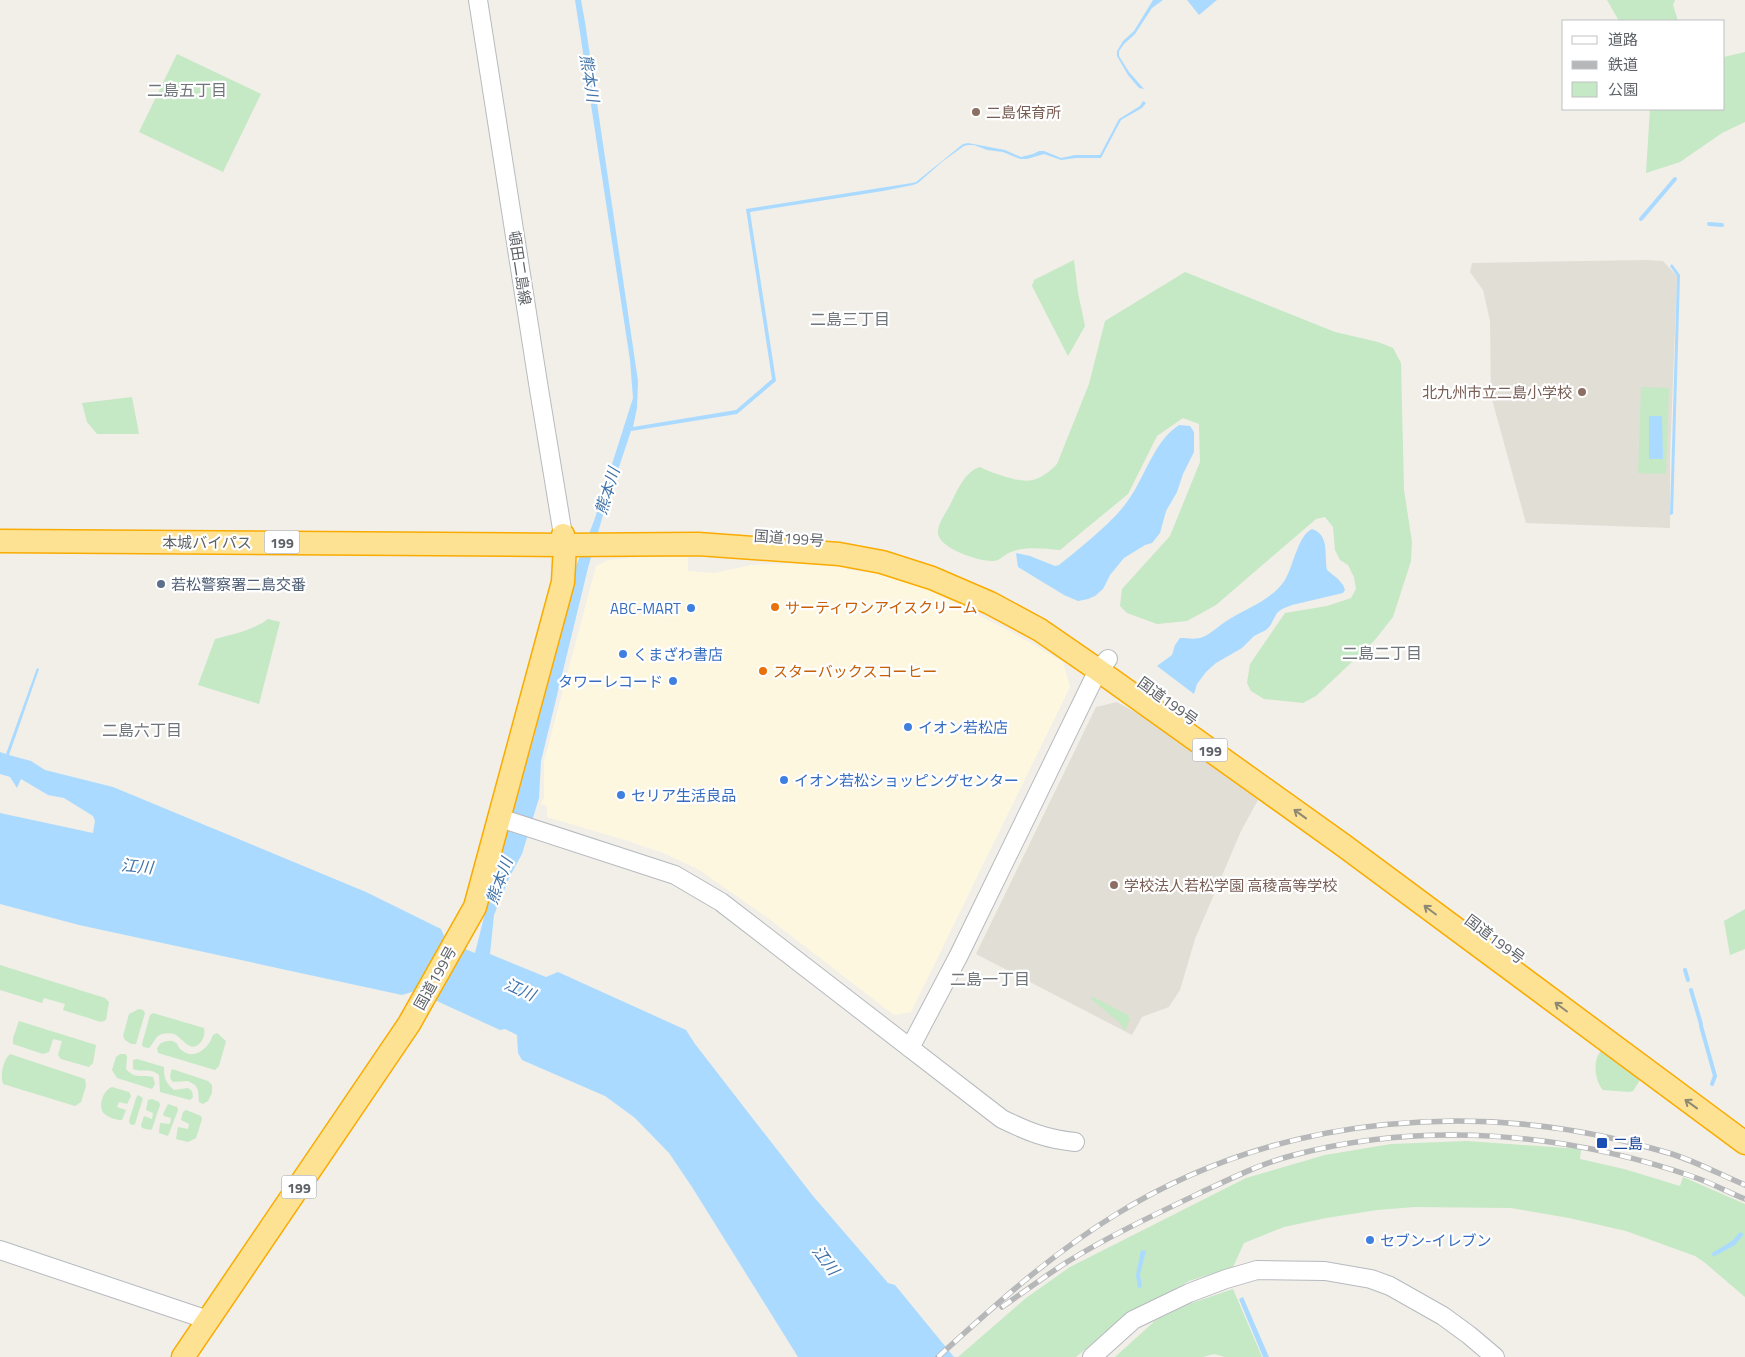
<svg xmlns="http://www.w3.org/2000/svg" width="1745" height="1357" font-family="'Titillium Web','Noto Sans JP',sans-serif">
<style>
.commercial{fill:#fef7e0}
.education{fill:#e1ded6}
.green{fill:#c5e8c5}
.water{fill:#aadaff}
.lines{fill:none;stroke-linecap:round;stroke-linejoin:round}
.stream{stroke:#aadaff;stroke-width:4}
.secondary-casing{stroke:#b6babf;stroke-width:20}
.highway-casing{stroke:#f9ab00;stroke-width:25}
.secondary{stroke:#fff;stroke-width:18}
.highway{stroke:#fde293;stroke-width:22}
.rail-casing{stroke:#b6b7b8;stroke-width:5.5}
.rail{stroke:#fff;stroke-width:4;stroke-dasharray:11;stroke-linecap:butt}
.oneway{stroke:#8e8975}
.education-dot{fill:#8d6e63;stroke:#fff;stroke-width:2}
.service-dot{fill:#5c6f8a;stroke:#fff;stroke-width:2}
.food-dot{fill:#e8710a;stroke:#fff;stroke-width:2}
.shop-dot{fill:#3f7fe0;stroke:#fff;stroke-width:2}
.transit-dot{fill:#1a4fb4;stroke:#fff;stroke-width:2}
.labels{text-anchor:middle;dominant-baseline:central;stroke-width:4.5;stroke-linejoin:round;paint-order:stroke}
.shield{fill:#fff;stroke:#8f9295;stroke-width:1}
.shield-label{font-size:14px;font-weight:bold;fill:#5f6368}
.education-label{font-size:15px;fill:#785e54;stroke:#fff;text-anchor:start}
.street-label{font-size:15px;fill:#5f6368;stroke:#fff}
.service-label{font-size:15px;fill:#4e5e75;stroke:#fff;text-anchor:start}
.food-label{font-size:15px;fill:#c56008;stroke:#fff;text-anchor:start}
.shop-label{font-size:15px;fill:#366cbe;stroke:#fff;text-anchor:start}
.transit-label{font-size:15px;fill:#164399;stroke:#fff;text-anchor:start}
.water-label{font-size:16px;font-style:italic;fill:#4174aa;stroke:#fff}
.neighbourhood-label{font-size:16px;fill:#70757a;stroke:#fff}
</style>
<rect width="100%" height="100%" fill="#f1efe8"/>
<!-- commercial -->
<path class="commercial" d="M644,557H688V571L714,573L752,565L822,562L843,566L846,569L862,572H871L926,588L1017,635L1063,662L1070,687L911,1012L894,1015L768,918L698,869L663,853L628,841L547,817V806L540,804L544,798V761L596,566L608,560Z"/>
<!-- education -->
<g class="education">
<path d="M1646,260L1663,261L1677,276L1670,458V528L1526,523L1491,396L1490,321L1483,290L1470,272L1472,263Z"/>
<path d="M1117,702L1156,724L1258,800L1241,831L1195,939L1180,990L1169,1007L1142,1017L1132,1035L976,954L1096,707Z"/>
</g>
<!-- green -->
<g class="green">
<path d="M1607,0H1675L1673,5L1678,21H1619Z"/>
<path d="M1745,52V122L1722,133L1680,162L1646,173L1650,109H1724V57Z"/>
<path d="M177,54L261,94L223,172L139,132Z"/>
<path d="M1074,260L1078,293L1085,326L1068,356L1032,286L1034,280Z"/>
<path d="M1185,272L1335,332L1378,342L1393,348L1401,363L1404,490L1412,542L1411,561L1393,617L1374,641L1316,696L1303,703L1264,699L1251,691L1247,683L1250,664L1285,613L1327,606L1351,598L1356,589L1354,577L1348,565L1340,560L1335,550L1333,527L1325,517L1316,519L1216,605L1187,621L1157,624L1127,613L1120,606L1122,589L1170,536L1200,462L1199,424L1183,418L1157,436L1128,494L1060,550C1045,549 1026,546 1011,552C1004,554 1000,562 991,561C978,561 937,548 938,532C938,523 946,513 950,505C957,491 965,471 980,467C987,471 995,473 1003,476C1028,484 1038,483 1057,464L1089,384L1105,321Z"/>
<path d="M1641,387L1669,388L1666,474L1638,473Z"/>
<path d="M132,397L139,434H97L87,422L82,403Z"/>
<path d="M268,619L280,622L259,704L198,685L215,639C233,634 254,630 268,619Z"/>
<path d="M1745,909V949L1730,955L1724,921Z"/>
<path d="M0,965L105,998L109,1002L106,1020L101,1022L63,1010L65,1004L44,998L42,1003L0,990Z"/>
<path d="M1093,997L1128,1015L1130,1019L1125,1030L1123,1029L1120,1023L1091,999Z"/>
<path d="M139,1009L143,1010L145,1013L136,1044H131L125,1040L123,1036L129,1014Z"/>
<path d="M153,1013L204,1028C205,1033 204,1039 200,1043C190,1054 182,1037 174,1034C170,1033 166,1033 162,1034C155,1036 154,1043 149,1048L143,1047L142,1044L150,1015Z"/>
<path d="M19,1021L96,1045L93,1063L89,1067L61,1059L58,1055L62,1041L53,1039L49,1052L43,1054L13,1044V1038Z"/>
<path d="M217,1033L226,1041L219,1066L215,1070L158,1053L157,1048L161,1043C165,1041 172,1039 176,1043C178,1044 178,1047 180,1049C194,1062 209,1048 213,1035Z"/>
<path d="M1601,1051L1640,1080L1633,1091L1629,1092L1603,1090C1595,1081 1592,1061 1601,1051Z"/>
<path d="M10,1054L85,1079L86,1086L81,1102L75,1106L3,1084C0,1075 3,1060 10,1054Z"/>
<path d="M120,1054H125L127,1056L126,1069C136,1080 141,1074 153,1077L155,1084L152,1089L117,1078L112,1070L116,1057Z"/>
<path d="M137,1059L164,1067C164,1078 165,1082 174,1090L188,1088L192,1091L193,1097L190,1100L160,1092L159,1075C149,1067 143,1073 133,1069V1060Z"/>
<path d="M172,1069L208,1081L212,1085V1093L208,1101L203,1104L199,1102L198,1090L195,1085L188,1081L173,1082C169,1078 170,1074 172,1069Z"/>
<path d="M112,1087L129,1092L131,1096L127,1104L119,1102L117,1107L126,1110L122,1120C117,1120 110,1118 106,1115C96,1109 103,1090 112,1087Z"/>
<path d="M138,1095L143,1098L135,1124L133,1125L130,1124L129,1121L136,1098Z"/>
<path d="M152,1099L159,1102L160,1105L152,1129L150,1130L142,1128L141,1125L144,1116L152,1119L153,1113L146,1110L148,1100Z"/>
<path d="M168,1104L177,1107L178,1110L168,1136L159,1133L160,1123L170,1124L171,1118L164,1116L163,1114Z"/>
<path d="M186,1110L201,1116L202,1119L196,1138L188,1142L176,1139L178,1127L188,1129L189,1124L181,1120L183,1112Z"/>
<path d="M1467,1141L1581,1149L1580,1159L1624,1169L1680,1186L1683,1177L1745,1204V1297L1704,1262L1695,1256L1626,1231L1569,1218L1511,1208L1415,1207L1377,1210L1326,1218L1284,1227L1244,1243L1233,1267L1189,1281L1120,1320L1076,1357H958L1026,1298L1070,1267L1246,1178L1325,1155L1391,1144Z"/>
<path d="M1233,1289L1262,1357H1225L1214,1354L1203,1357H1115L1156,1320L1189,1304Z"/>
</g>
<!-- water -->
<g class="water">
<path d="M575,0H581L585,22L638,381L637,408L633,427L736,410L772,379L746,209L912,183L916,182L963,144L968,143L1005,150L1021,157L1033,154L1039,151H1044L1061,158L1075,155H1100L1119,119L1140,106L1143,101L1146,103L1142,108L1121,120L1101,158H1076L1061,160L1044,154L1027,159H1020L1003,152L987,150L974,145H968L964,146L943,161L918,183L913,185L883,191L750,212L776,381L737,414L631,431L603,515L588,568L541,761L539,798L522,854L510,876L494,915L490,954L546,977L558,972L686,1030L695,1044L813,1196L888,1283L895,1285L954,1357H798L692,1187L669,1153L635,1118L605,1096L522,1060L518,1053L517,1035L505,1029L500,1030L415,991L402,995L79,925L0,904V813L93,833L95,821L93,816L64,798L48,795L21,779L17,788L10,777L0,774V752L6,754L37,668L39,669L9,755L31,761L45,770L113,787L366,892L441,929L447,942L475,953L501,849L534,737L570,581L594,521L633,398L630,360Z"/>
<path d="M1153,0H1163L1152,8L1135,34L1124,44L1119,51V56L1129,72L1144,89L1139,88L1128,75L1117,56V51L1123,41L1134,31Z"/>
<path d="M1187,0H1217L1199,15Z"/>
<path d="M1672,264L1680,275L1673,514L1670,515L1677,276L1670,266Z"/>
<path d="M1649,416H1662L1663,459H1649Z"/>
<path d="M1179,425L1190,426L1194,432V452L1183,474L1177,492L1166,511L1160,533L1152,543L1145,545L1124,558L1110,575L1103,589L1095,596L1088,599L1078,601L1064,595L1018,567L1016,553L1030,556L1055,566L1059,565C1080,548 1111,524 1127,502C1145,478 1153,442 1179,425Z"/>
<path d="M1312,529C1330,535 1324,555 1327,570L1338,579L1343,585L1345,590L1343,593L1292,605L1282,609L1277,613L1270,626L1266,630L1254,636L1242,648L1216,663L1206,672L1197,684L1194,694L1157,666L1172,655L1175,645L1180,638C1187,638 1196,640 1203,637C1212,633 1217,627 1225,622C1246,608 1271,601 1285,580C1293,567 1298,535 1312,529Z"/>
<path d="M1740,1232L1744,1234L1735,1245L1713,1257L1712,1253L1732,1241Z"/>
<path d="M1141,1250L1146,1251L1140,1274L1142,1287L1138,1288L1136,1275Z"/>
<path d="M1243,1297L1269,1357H1263L1239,1299Z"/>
</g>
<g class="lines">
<!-- stream -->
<g class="stream">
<path d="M1641,219L1675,179"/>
<path d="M1709,224L1722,225"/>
<path d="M1685,970L1688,980"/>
<path d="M1691,990L1701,1024"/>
<path d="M1701,1026L1715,1076L1712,1084"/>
</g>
<!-- secondary casing -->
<g class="secondary-casing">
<g id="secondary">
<path d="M478,0L538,383L563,535"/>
<path d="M500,818L675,875L721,902L1002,1119C1029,1132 1046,1139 1075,1142"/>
<path d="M910,1048L959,955L1098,670L1108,659"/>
<path d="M0,1250L208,1320"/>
<path d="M1092,1357L1133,1320L1189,1293L1226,1279L1257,1270L1325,1271L1371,1279L1390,1286L1443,1316L1469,1335L1495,1357"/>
</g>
</g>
<!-- highway casing -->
<g class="highway-casing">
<g id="highway">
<path d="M0,541L565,545L698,544L839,554L882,562L932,578L990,603L1040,630L1098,670L1343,845L1745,1143"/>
<path d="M183,1357L409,1024L475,907L563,582L565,545L563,535"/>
</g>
</g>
<!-- secondary -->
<use href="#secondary" class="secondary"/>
<!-- highway -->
<use href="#highway" class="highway"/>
<!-- rail casing -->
<g class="rail-casing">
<g id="rail">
<path d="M1002,1307C1024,1292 1045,1276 1067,1262C1109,1236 1158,1213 1202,1192C1232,1178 1262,1163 1294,1155C1425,1120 1567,1133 1694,1177C1711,1183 1728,1192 1745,1199"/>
<path d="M938,1357C994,1306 1050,1255 1115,1215C1281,1112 1487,1097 1672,1154C1697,1162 1721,1175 1745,1185"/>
</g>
</g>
<!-- rail -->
<use href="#rail" class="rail"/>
</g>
<!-- one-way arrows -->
<defs><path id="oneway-shaft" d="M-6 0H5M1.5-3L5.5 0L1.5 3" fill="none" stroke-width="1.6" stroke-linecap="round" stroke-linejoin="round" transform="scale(1.25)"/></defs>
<g class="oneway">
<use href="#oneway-shaft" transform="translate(1300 814) rotate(-144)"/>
<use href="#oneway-shaft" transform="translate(1430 910) rotate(-143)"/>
<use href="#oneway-shaft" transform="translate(1561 1007) rotate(-143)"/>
<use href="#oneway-shaft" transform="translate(1691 1104) rotate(-144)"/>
</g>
<!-- markers -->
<g class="education-dot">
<circle cx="976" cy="112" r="5"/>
<circle cx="1582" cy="392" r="5"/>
<circle cx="1114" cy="885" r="5"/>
</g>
<circle class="service-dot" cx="161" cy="584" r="5"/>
<g class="food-dot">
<circle cx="775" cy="607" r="5"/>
<circle cx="763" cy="671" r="5"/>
</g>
<g class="shop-dot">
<circle cx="691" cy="608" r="5"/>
<circle cx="623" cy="654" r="5"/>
<circle cx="673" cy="681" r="5"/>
<circle cx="908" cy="727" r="5"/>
<circle cx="784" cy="780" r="5"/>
<circle cx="621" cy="795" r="5"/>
<circle cx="1370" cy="1240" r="5"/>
</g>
<rect class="transit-dot" x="1596" y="1137" width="12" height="12" rx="2.5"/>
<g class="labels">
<!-- shield labels -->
<g class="shield">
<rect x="264.5" y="530.5" width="35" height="23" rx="4"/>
<rect x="1192.5" y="738.5" width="35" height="23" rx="4"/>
<rect x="281.5" y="1175.5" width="35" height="23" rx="4"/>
</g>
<g class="shield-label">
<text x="282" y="542">199</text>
<text x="1210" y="750">199</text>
<text x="299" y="1187">199</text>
</g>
<!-- education labels -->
<g class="education-label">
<text x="986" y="112">二島保育所</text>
<text x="1572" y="392" text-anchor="end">北九州市立二島小学校</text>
<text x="1124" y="885">学校法人若松学園 高稜高等学校</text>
</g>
<!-- street labels -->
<g class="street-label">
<text transform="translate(520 268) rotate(81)">頓田二島線</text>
<text transform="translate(789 538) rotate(4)">国道199号</text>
<text x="207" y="542">本城バイパス</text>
<text transform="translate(1168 701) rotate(36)">国道199号</text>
<text transform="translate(1495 939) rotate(37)">国道199号</text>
<text transform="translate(435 978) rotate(-61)">国道199号</text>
</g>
<!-- service labels -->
<g class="service-label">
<text x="171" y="584">若松警察署二島交番</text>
</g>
<!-- food labels -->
<g class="food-label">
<text x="785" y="607">サーティワンアイスクリーム</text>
<text x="773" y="671">スターバックスコーヒー</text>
</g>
<!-- shop labels -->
<g class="shop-label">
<text x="681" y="608" text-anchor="end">ABC-MART</text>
<text x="633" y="654">くまざわ書店</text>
<text x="663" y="681" text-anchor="end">タワーレコード</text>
<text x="918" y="727">イオン若松店</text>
<text x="794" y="780">イオン若松ショッピングセンター</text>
<text x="631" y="795">セリア生活良品</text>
<text x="1380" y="1240">セブン-イレブン</text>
</g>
<!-- transit labels -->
<g class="transit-label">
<text x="1613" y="1143">二島</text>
</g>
<!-- water labels -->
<g class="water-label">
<text transform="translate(590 78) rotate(81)">熊本川</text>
<text transform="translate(607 491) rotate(-73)">熊本川</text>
<text transform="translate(137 866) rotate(5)">江川</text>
<text transform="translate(499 881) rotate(-70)">熊本川</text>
<text transform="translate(520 989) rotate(24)">江川</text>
<text transform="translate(826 1260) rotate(53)">江川</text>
</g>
<!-- neighbourhood labels -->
<g class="neighbourhood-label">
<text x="187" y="90">二島五丁目</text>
<text x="850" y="319">二島三丁目</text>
<text x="1382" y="653">二島二丁目</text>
<text x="142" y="730">二島六丁目</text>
<text x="990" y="979">二島一丁目</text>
</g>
</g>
<!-- legend -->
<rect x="1562" y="20" width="162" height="90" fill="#ffffff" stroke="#bfc1c3"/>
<rect x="1572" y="36" width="25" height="8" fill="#ffffff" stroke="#bfc1c3"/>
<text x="1608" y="45" font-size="15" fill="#5f6368">道路</text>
<rect x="1572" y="61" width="25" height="8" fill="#b6b7b8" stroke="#bfc1c3"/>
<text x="1608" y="70" font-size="15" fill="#5f6368">鉄道</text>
<rect x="1572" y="82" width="25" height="15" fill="#c5e8c5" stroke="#bfc1c3"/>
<text x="1608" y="95" font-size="15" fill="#5f6368">公園</text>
</svg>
